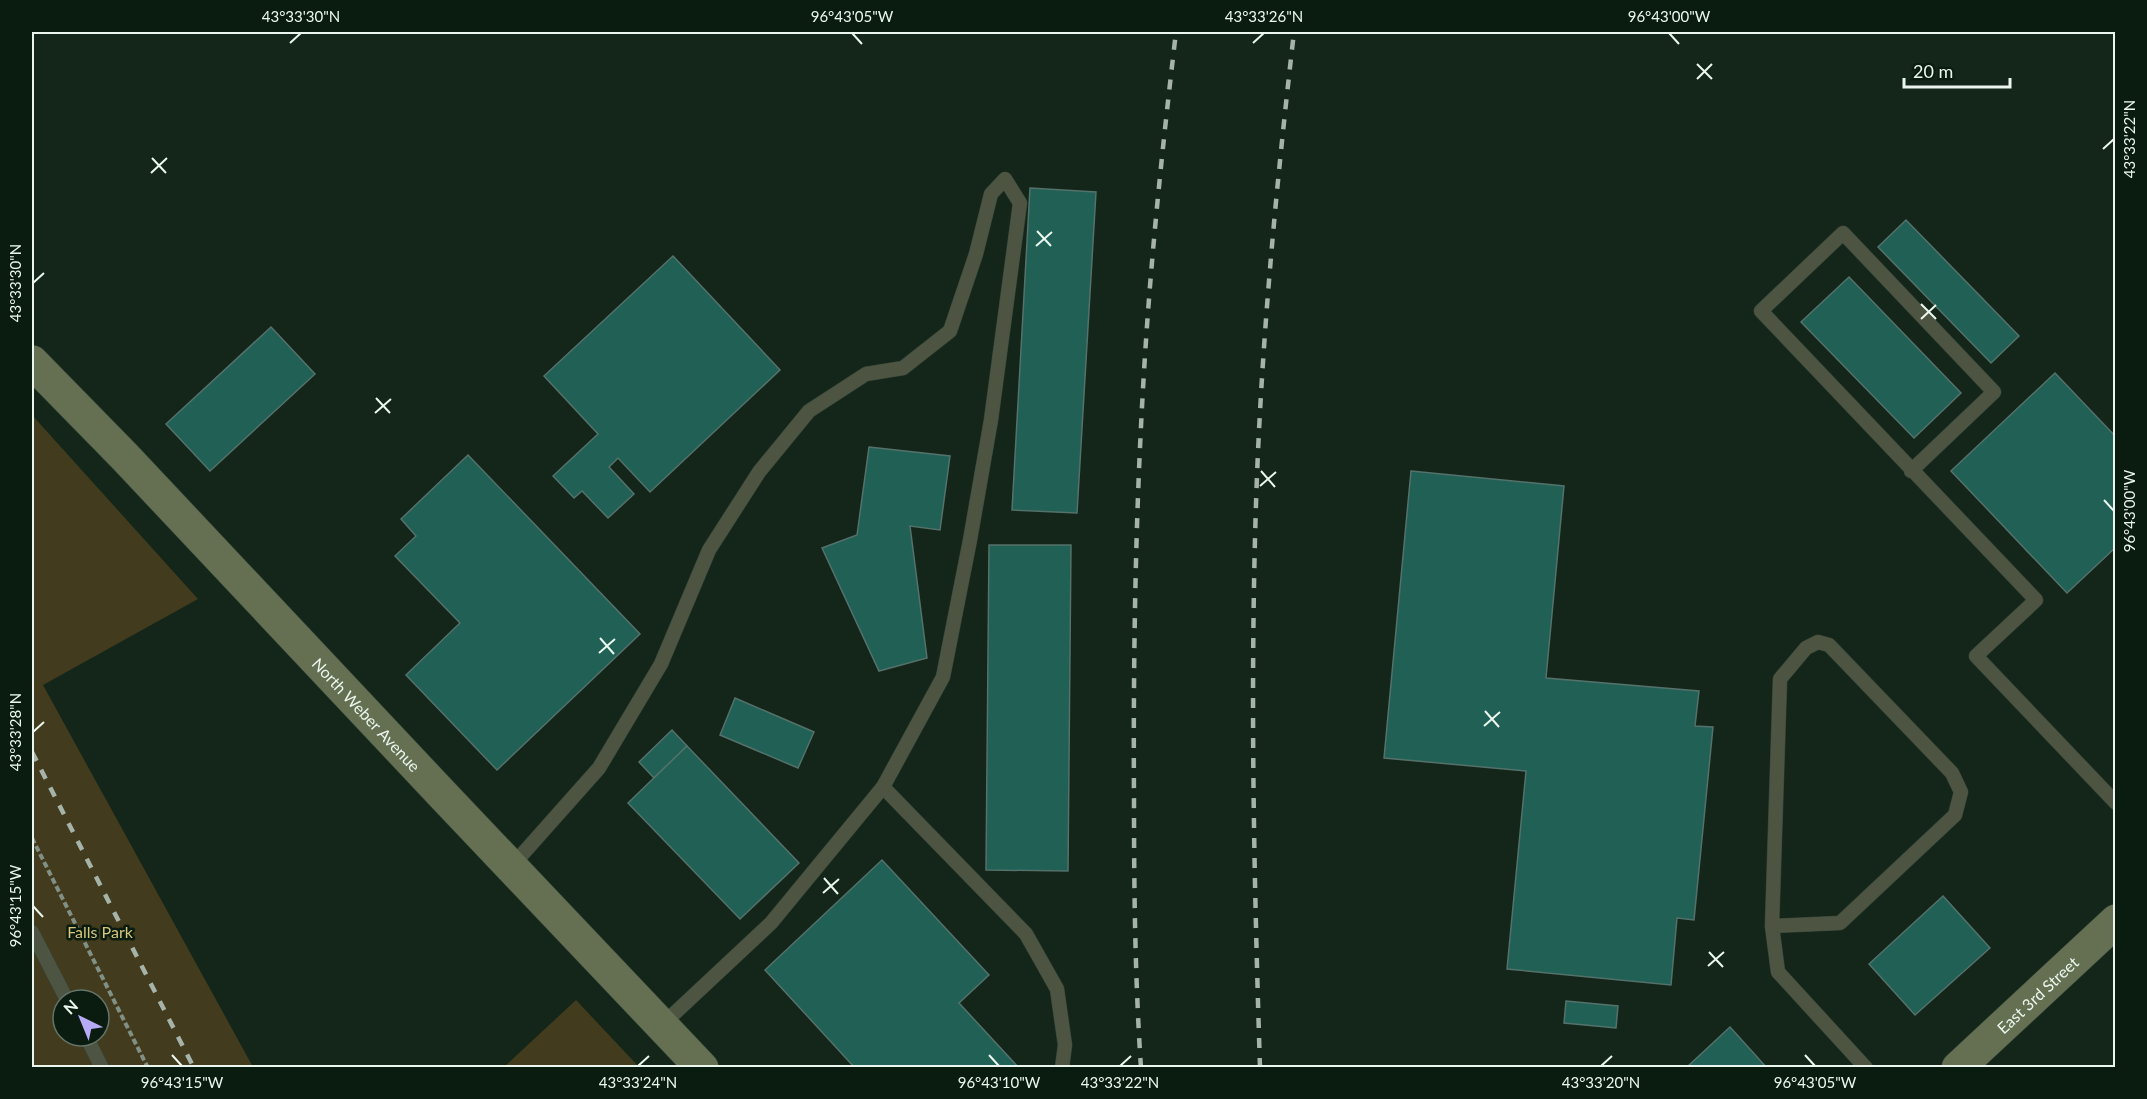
<svg xmlns="http://www.w3.org/2000/svg" width="2147" height="1099" font-family="Lato,sans-serif">
<style>
.green{fill:#423b1d;fill-rule:evenodd}
.building{fill:#206055;stroke:#54716b;stroke-width:1.5}
.lines{fill:none;stroke-linecap:round;stroke-linejoin:round}
.lane-casing{stroke:#324337;stroke-width:15}
.secondary-casing{stroke:#324337;stroke-width:34}
.path{stroke:#819085;stroke-width:4;stroke-dasharray:6 3;stroke-linecap:butt}
.lane{stroke:#4d5442;stroke-width:14}
.secondary{stroke:#657053;stroke-width:33}
.rail{stroke:#a5b3a9;stroke-width:4.5;stroke-dasharray:10 10;stroke-linecap:butt}
.ticks{fill:none;stroke:#ebf7ee;stroke-width:2}
.labels{text-anchor:middle;dominant-baseline:central;stroke-width:5;stroke-linejoin:round;paint-order:stroke}
.street-label{font-size:16px;fill:#ebf7ee;stroke:#0a1c10}
.park-label{font-size:16px;fill:#d6c57a;stroke:#0a1c10}
.neatline{fill:none;stroke:#ebf7ee;stroke-width:2}
.ticks-label{font-size:15px;text-anchor:middle;fill:#ebf7ee}
</style>
<rect width="100%" height="100%" fill="#142619"/>
<!-- green -->
<g class="green">
<path d="M32,415L198,599L43,685L253,1067H32ZM63,1000H99V1036H63Z"/>
<path d="M576,1000L639,1067H504Z"/>
</g>
<!-- building -->
<g class="building">
<path d="M1030,188L1096,192L1077,513L1012,510Z"/>
<path d="M1906,220L2019,336L1991,363L1878,247Z"/>
<path d="M673,256L780,370L650,492L618,458L609,467L634,494L608,518L582,491L574,498L553,476L598,434L544,376Z"/>
<path d="M1849,277L1961,393L1914,438L1801,322Z"/>
<path d="M271,327L315,374L210,471L166,424Z"/>
<path d="M2055,373L2116,437V547L2067,593L1951,471Z"/>
<path d="M869,447L950,456L940,530L910,526L927,658L879,671L822,548L857,535Z"/>
<path d="M468,455L640,634L497,770L406,675L460,623L395,556L416,536L401,519Z"/>
<path d="M1411,471L1564,486L1546,678L1699,691L1695,726L1713,727L1694,920L1677,918L1671,985L1507,969L1526,771L1384,758Z"/>
<path d="M989,545H1071L1068,871L986,870Z"/>
<path d="M735,698L814,732L798,768L720,735Z"/>
<path d="M672,730L687,746L654,778L639,762Z"/>
<path d="M687,746L799,863L740,919L628,803Z"/>
<path d="M882,860L989,975L959,1003L1019,1068H855L765,970Z"/>
<path d="M1943,896L1990,948L1915,1015L1869,964Z"/>
<path d="M1566,1001L1618,1006L1616,1028L1564,1023Z"/>
<path d="M1730,1027L1767,1068H1686Z"/>
</g>
<g class="lines">
<!-- lane casing -->
<g class="lane-casing">
<g id="lane">
<path d="M1911,471L1994,392L1843,233L1761,311L2036,600L1976,656L2116,803"/>
<path d="M883,787L1026,934L1057,989L1065,1045L1062,1068"/>
<path d="M511,867L599,768L661,664L709,550L759,472L809,411L866,374L903,368L950,331L976,254L991,194L1005,179L1020,203L991,420L970,540L943,677L883,787L771,923L662,1025"/>
<path d="M1772,926L1840,923L1955,815L1961,792L1952,773L1829,645L1818,642L1806,648L1780,679L1772,926L1778,972L1866,1068"/>
<path d="M32,932L67,1000"/>
<path d="M86,1036L102,1068"/>
</g>
</g>
<!-- secondary casing -->
<g class="secondary-casing">
<g id="secondary">
<path id="s1" d="M32,362L125,457L442,794L702,1068"/>
<path id="s2" d="M1958,1068L2116,921"/>
</g>
</g>
<!-- path -->
<path class="path" d="M32,838L148,1068"/>
<!-- lane -->
<use href="#lane" class="lane"/>
<!-- secondary -->
<use href="#secondary" class="secondary"/>
<!-- rail -->
<g class="rail">
<path d="M32,752L194,1068"/>
<path d="M1141,1068C1135,979 1134,890 1134,802C1133,638 1136,475 1148,312C1155,218 1165,125 1176,32"/>
<path d="M1260,1068C1254,880 1250,692 1256,504C1261,346 1276,188 1294,32"/>
</g>
</g>
<!-- ticks -->
<path class="ticks" d="M852,33L862,44M1669,33L1679,44M290,43L301,33M1253,43L1264,33M1697,64L1712,79M1697,79L1712,64M2103,149L2114,139M152,158L166,173M151,173L167,158M1037,231L1051,246M1036,246L1052,232M33,283L44,273M1921,304L1936,319M1921,319L1936,305M376,398L390,413M375,413L391,399M1261,471L1275,487M1260,486L1276,472M2104,500L2114,511M600,638L614,654M599,653L615,639M1485,711L1499,727M1484,726L1500,712M33,732L44,722M824,878L838,894M823,893L839,879M33,906L43,917M1709,952L1723,967M1708,966L1724,952M172,1055L182,1066M989,1055L999,1066M1805,1055L1815,1066M638,1066L649,1056M1120,1066L1131,1056M1601,1066L1612,1056"/>
<g class="labels">
<!-- street labels -->
<g class="street-label">
<text stroke="none"><textPath href="#s1" startOffset="486">North Weber Avenue</textPath></text>
<text stroke="none"><textPath href="#s2" startOffset="108">East 3rd Street</textPath></text>
</g>
<!-- park labels -->
<g class="park-label">
<text x="100" y="931">Falls Park</text>
</g>
</g>
<!-- border -->
<rect width="2147" height="1099" fill="none" stroke="#0a1c10" stroke-width="66"/>
<!-- north arrow -->
<g transform="translate(81 1018) rotate(317)"><circle r="28" fill="#0a1c10" stroke="#647469" stroke-width="1.5"/>
<path d="M0-4.5L10 22L0 15L-10 22Z" fill="#b7abf7"/>
<text y="-9" font-size="16" font-weight="bold" text-anchor="middle" fill="#ebf7ee">N</text>
</g>
<!-- scale -->
<path d="M1904 78v9h106v-9" fill="none" stroke="#ebf7ee" stroke-width="3"/>
<text x="1913" y="78" font-size="18" fill="#ebf7ee" stroke="#0a1c10" stroke-width="4.5" paint-order="stroke">20 m</text>
<rect x="33" y="33" width="2081" height="1033" class="neatline"/>
<g class="ticks-label">
<text x="301" y="22">43°33'30"N</text>
<text x="852" y="22">96°43'05"W</text>
<text x="1264" y="22">43°33'26"N</text>
<text x="1669" y="22">96°43'00"W</text>
<text transform="translate(2130 139) rotate(-90)" y="5">43°33'22"N</text>
<text transform="translate(16 283) rotate(-90)" y="5">43°33'30"N</text>
<text transform="translate(2130 511) rotate(-90)" y="5">96°43'00"W</text>
<text transform="translate(16 732) rotate(-90)" y="5">43°33'28"N</text>
<text transform="translate(16 906) rotate(-90)" y="5">96°43'15"W</text>
<text x="182" y="1088">96°43'15"W</text>
<text x="638" y="1088">43°33'24"N</text>
<text x="999" y="1088">96°43'10"W</text>
<text x="1120" y="1088">43°33'22"N</text>
<text x="1601" y="1088">43°33'20"N</text>
<text x="1815" y="1088">96°43'05"W</text>
</g>
</svg>
